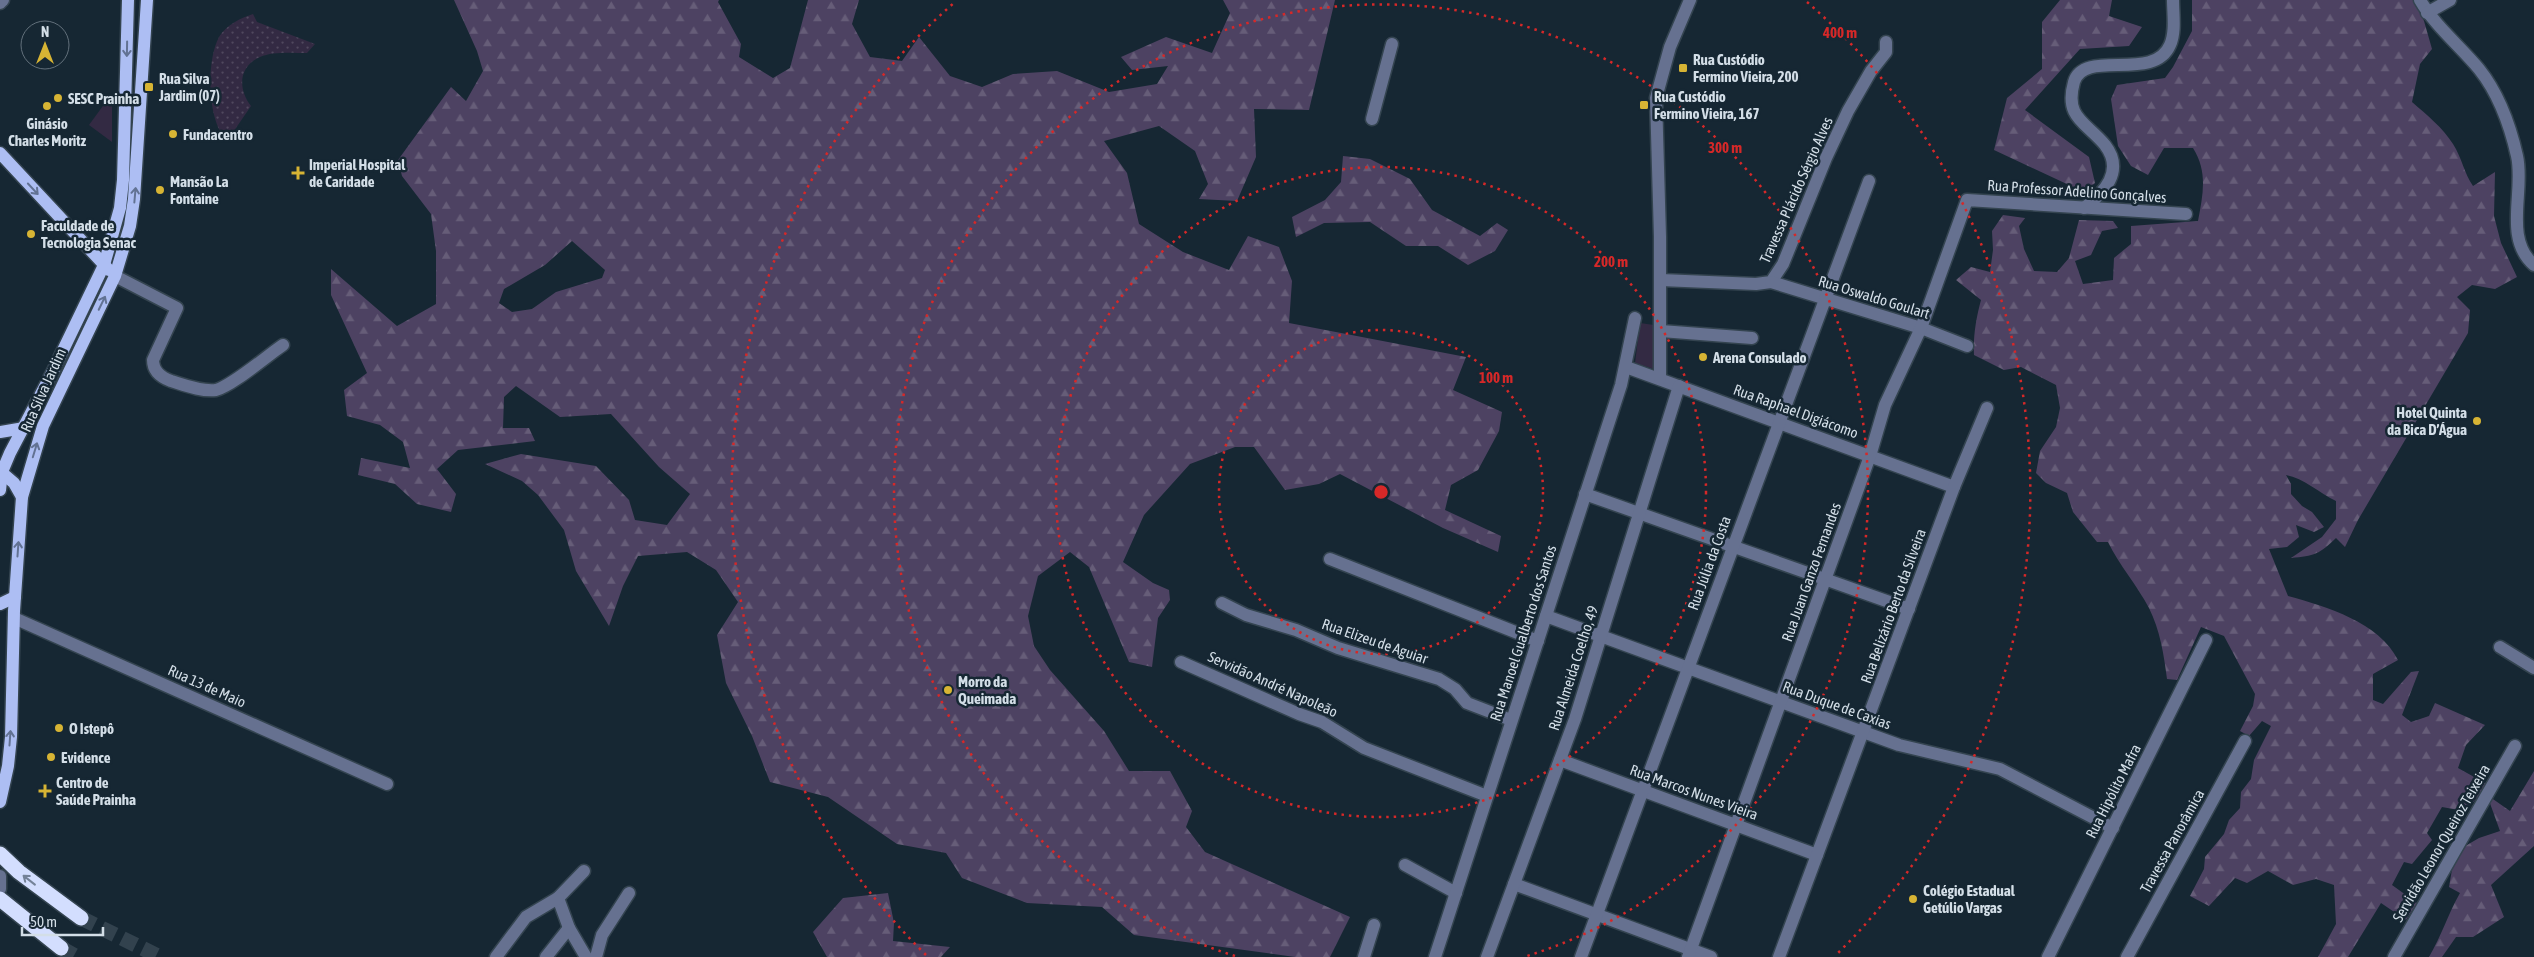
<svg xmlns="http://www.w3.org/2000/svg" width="2534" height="957" font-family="'Asap Condensed',sans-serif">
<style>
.grass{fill:url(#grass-dots)}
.forest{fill:url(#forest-firs);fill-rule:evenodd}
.park{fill:#332a43}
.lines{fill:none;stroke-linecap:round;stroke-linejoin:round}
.highway-tunnel{stroke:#32424e;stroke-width:15;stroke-dasharray:15 8;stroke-linecap:butt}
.minor-casing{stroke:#344450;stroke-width:15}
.major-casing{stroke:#344450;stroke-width:15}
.highway-casing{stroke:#344450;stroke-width:18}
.minor{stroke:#667190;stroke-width:12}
.major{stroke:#adbef3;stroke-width:12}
.highway{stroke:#d3defe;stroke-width:15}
.oneway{stroke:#627293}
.oneway2{stroke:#748298}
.ring{fill:none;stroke:#d62828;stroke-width:2.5;stroke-dasharray:2.5 5}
.poi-dot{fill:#d7b434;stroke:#162733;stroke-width:2}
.labels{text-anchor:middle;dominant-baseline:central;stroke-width:5;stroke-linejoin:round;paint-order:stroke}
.poi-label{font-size:15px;font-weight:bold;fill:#d3dee7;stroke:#162733;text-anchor:start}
.street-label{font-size:15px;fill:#d3dee7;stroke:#162733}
.centre{fill:#d62828;stroke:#162733;stroke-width:2.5}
.ring-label{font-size:15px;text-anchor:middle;font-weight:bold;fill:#d62828;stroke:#162733;stroke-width:5;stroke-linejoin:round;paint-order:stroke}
</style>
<defs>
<pattern id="grass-dots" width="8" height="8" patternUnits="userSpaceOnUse" patternTransform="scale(1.25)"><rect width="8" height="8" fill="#332a43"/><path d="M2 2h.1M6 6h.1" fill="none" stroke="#50485e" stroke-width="1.8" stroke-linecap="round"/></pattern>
<pattern id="forest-firs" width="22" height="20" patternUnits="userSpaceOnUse" patternTransform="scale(1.25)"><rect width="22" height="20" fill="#4d4262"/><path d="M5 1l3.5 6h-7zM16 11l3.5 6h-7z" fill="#665d78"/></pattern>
</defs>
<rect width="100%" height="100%" fill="#162733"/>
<!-- grass -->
<path class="grass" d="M253,14L257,22L315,44L307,53C293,53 273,51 260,57C238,67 238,89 251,106L227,141C207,121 206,61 219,37C226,25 241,18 253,14Z"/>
<!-- forest -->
<g class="forest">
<path d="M454,0H719L718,2L741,44L739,57L773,78L790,68L808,0H859L852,24L870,57L902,61L919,37L950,76L982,87L1013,74L1057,71L1109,92L1157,84L1168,66L1132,70L1121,57L1166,37L1212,53L1230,13L1223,0H1335L1309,110L1254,109L1256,157L1237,201L1199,199L1208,184L1195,151L1159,126L1104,141L1127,173L1139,224L1183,252L1229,270L1248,236L1279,247L1292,281L1289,323L1466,357L1453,390L1502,412L1499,431L1478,470L1451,485L1445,510L1501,536L1498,552L1443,528L1340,474L1319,484L1285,490L1254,447H1235L1190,464L1144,515L1123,562L1153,583L1169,590L1170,600L1158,618L1152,667L1129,662L1089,567L1070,552L1038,576L1028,616L1034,646L1050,670L1104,731L1129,771H1170L1192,811L1186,827L1205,852L1350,917L1330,957H1295L1134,935L1102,907L1027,903L962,878L946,853L897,844L828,797L770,782L752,736L726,683L717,635L738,602L716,570L687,552L638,556L623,586L609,626L576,571L564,530L538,495L522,481L485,464L521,454L596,466L629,500L635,520L667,525L690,494L659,467L611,414L560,417L516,386L504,397L503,428H529L535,441L458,450L437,469L456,494L451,512L417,504L395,484L358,475L361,458L410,468L403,442L380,425L347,416L344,390L367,373L331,295V269L397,326L436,304V251L431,214L402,176L398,160L451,87L466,101L483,71L477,51ZM572,241L605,270L602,278L556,292L532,309L512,312L499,303L504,289L545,265Z"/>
<path d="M2060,0H2112L2109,16L2142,27L2129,46L2080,49L2025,110L2089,157L2095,183L2084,192L1994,150L2007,98L2042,69V22Z"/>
<path d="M2192,0H2414L2424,21L2432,49L2420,64L2412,102C2427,115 2443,128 2453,144C2462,158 2464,173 2473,186L2495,172L2494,216L2501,243L2517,277L2495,289L2472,285L2457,297L2470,310L2468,333L2358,520L2345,547L2336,538C2320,554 2314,556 2291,558L2322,537L2336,519V501C2319,493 2304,478 2286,475L2291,484V494L2302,506L2312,512L2324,527L2314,532L2296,525L2299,537L2287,547L2269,549L2288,596C2327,607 2379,622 2398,660L2373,674V700L2383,704L2411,672L2419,671L2402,715L2411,722L2429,716L2435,703L2485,725L2466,745L2458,768L2485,783L2490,797L2510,811L2534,771V846L2491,885L2504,917L2473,937H2456L2442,957H2429C2441,937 2448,914 2460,893L2449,887L2455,852L2479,838L2500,831L2487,795L2481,794L2464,811L2442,807L2427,833L2432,840L2412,864L2404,862L2392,885L2417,903L2406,920L2381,903L2348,957H2318L2336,924L2334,885L2316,879L2293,885L2268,871L2247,883L2235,878L2209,906L2190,896L2204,869L2205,857L2224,834L2229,820L2240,808L2241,792L2251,779L2254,760L2271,726L2262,721L2249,736L2240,731L2253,706L2255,694L2224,636L2201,627L2177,680L2167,679C2164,655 2160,630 2149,608C2137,585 2119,565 2108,542H2097L2073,512L2067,493L2046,483L2036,473L2040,451L2056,427L2060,408L2056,385L2021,367L2004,370L1974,355C1973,337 1976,318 1981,300L1956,280L1971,267L1990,272L1993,250L1992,231L2003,215L2025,218L2019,226L2024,249L2034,271L2057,272L2069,258L2079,220L2113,221L2118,228L2102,231L2091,255L2075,261L2083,284L2113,280L2114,258L2131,244V226L2198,221C2203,194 2208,172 2193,148H2164L2148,175L2131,166L2118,146L2111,99L2117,85L2165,78L2173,67L2192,31Z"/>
<path d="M1343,156L1370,159L1410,179L1432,210L1480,236L1497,223L1508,230L1495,251L1468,265L1438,246H1406L1370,222L1324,223L1296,237L1292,217L1325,200L1341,182Z"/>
<path d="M888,893L894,923L893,941L950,947L941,957H827L813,932L843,898Z"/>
</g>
<!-- park -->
<g class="park">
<path d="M112,98V142L89,125L108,99Z"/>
<path d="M1640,323L1654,325V369L1635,363Z"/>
</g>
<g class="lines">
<!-- highway-tunnel -->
<g class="highway-tunnel">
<path d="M81,918L160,957"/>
<path d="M61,948L77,957"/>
</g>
<!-- minor casing -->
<g class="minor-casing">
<g id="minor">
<path d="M2420,0C2435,26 2460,46 2479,69C2499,94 2510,125 2517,156C2525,191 2503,238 2534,265"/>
<path d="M0,3L3,0"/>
<path d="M2427,13L2450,0"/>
<path d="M1372,119L1392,44"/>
<path d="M2084,208C2104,193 2125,171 2105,145C2086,122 2064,118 2074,82C2084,48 2154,83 2170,45C2176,32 2173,14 2173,0"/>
<path d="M115,276L177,308L153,360C153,371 160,377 171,381C184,385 202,392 216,390C232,386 268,355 283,345"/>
<path d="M1661,280L1756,284L1771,282L1783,264L1826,158L1848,111L1871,71L1886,52V42"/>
<path d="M1771,282L1921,328L1967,346"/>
<path d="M1661,331L1752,338"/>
<path d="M1626,367L1954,487"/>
<path d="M1660,379V237L1656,98L1670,47L1690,0"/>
<path d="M1585,494L1909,609"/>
<path d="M1330,559L1538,641"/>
<path d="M1222,603L1246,615L1296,630L1338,648L1439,679L1455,689L1467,703L1511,720"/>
<path d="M1546,616L1899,745L2000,769L2113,828"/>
<path d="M14,618L387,784"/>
<path d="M2500,647L2534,668"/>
<path d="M1181,662L1299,714L1322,722L1364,748L1487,796"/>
<path d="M1560,760L1817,855"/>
<path d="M1405,865L1456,893"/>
<path d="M584,871L558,898L569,928L586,957"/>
<path d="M0,876V889"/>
<path d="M1514,884L1711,957"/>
<path d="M496,957L526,917L558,898"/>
<path d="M546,957L569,928"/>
<path d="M596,957L602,935L629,893"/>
<path d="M1364,957L1374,925"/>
<path d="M1435,957L1621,385L1635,318"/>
<path d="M1487,957L1575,719L1679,386"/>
<path d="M1581,957L1869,181"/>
<path d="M1688,957L1870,456L1885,405L1921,328L1967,200L2186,214"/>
<path d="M1779,957L1954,487L1987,408"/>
<path d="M2048,957L2206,640"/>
<path d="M2127,957L2245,741"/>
<path d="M2394,957L2515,746"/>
</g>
</g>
<!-- major casing -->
<g class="major-casing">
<g id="major">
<path d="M0,153L109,270"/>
<path d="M0,432L24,428"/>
<path d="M0,471L14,483L22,497"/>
<path d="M0,490L2,472L10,453L53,371L104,265L120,208L123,180L128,0"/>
<path d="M0,604L15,597"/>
<path d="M0,802L8,766L11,737L14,611L22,497L43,426L115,276L130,226L134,199L147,0"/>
</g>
</g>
<!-- highway casing -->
<g class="highway-casing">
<g id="highway">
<path d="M0,854L19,872L81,918"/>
<path d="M0,899L61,948"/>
</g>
</g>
<!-- minor -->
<use href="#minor" class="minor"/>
<!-- major -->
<use href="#major" class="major"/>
<!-- highway -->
<use href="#highway" class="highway"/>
</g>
<!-- one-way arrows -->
<defs><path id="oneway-shaft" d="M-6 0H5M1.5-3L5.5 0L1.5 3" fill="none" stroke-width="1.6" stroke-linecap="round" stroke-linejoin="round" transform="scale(1.25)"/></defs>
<g class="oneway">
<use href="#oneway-shaft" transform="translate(127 49) rotate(91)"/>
<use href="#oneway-shaft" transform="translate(33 189) rotate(47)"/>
<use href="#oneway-shaft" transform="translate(135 195) rotate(-85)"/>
<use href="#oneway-shaft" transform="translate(102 303) rotate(-64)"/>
<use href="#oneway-shaft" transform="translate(35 450) rotate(-73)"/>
<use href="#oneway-shaft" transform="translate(18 549) rotate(-86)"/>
<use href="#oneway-shaft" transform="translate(10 738) rotate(-86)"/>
</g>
<use class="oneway2" href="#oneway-shaft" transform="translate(29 880) rotate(-142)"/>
<!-- distance rings -->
<g class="ring">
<circle cx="1381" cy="492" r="162"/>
<circle cx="1381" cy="492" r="325"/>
<path d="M1235 956A487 487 0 1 1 1527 956"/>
<path d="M926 955A649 649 0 0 1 955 2M1807 2A649 649 0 0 1 1836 955"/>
</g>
<!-- markers -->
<g class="poi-dot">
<rect x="1678" y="63" width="10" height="10" rx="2.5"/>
<rect x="144" y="82" width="10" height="10" rx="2.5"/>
<circle cx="58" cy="98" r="5"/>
<rect x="1639" y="100" width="10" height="10" rx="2.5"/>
<circle cx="47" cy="106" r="5"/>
<circle cx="173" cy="134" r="5"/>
<path d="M295.5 165.5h5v5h5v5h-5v5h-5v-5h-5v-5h5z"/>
<circle cx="160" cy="190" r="5"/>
<circle cx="31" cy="234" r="5"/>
<circle cx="1703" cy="357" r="5"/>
<circle cx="2477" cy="421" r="5"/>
<circle cx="948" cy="690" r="5"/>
<circle cx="59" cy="728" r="5"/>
<circle cx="51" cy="757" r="5"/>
<path d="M42.5 783.5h5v5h5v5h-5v5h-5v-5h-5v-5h5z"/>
<circle cx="1913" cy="899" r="5"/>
</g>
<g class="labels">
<!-- poi labels -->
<g class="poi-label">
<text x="1693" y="59">Rua Custódio<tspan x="1693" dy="17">Fermino Vieira, 200</tspan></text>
<text x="159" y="78">Rua Silva<tspan x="159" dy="17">Jardim (07)</tspan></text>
<text x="1654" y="96">Rua Custódio<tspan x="1654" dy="17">Fermino Vieira, 167</tspan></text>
<text x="68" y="98">SESC Prainha</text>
<text x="47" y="123" text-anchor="middle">Ginásio<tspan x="47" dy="17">Charles Moritz</tspan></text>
<text x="183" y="134">Fundacentro</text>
<text x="309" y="164">Imperial Hospital<tspan x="309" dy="17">de Caridade</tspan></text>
<text x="170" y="181">Mansão La<tspan x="170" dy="17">Fontaine</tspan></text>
<text x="41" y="225">Faculdade de<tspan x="41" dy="17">Tecnologia Senac</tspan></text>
<text x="1713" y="357">Arena Consulado</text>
<text x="2467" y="412" text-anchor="end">Hotel Quinta<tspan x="2467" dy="17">da Bica D’Água</tspan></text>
<text x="958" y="681">Morro da<tspan x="958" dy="17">Queimada</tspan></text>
<text x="69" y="728">O Istepô</text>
<text x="61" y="757">Evidence</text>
<text x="56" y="782">Centro de<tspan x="56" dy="17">Saúde Prainha</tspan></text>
<text x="1923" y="890">Colégio Estadual<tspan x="1923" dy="17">Getúlio Vargas</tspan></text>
</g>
<!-- street labels -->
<g class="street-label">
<text transform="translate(1796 190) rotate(-66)">Travessa Plácido Sérgio Alves</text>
<text transform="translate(2077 191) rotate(4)">Rua Professor Adelino Gonçalves</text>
<text transform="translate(1874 297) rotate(17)">Rua Oswaldo Goulart</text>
<text transform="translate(43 390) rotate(-66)">Rua Silva Jardim</text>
<text transform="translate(1796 411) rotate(20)">Rua Raphael Digiácomo</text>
<text transform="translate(1709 563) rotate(-70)">Rua Júlia da Costa</text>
<text transform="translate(1811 572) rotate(-70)">Rua Juan Ganzo Fernandes</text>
<text transform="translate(1893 606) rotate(-70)">Rua Belizário Berto da Silveira</text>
<text transform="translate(1523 633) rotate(-72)">Rua Manoel Gualberto dos Santos</text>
<text transform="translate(1375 641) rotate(19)">Rua Elizeu de Aguiar</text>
<text transform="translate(1573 668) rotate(-72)">Rua Almeida Coelho, 49</text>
<text transform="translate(1273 684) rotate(24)">Servidão André Napoleão</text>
<text transform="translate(207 686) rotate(24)">Rua 13 de Maio</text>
<text transform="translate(1837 705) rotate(20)">Rua Duque de Caxias</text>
<text transform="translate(2113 791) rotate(-63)">Rua Hipólito Mafra</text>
<text transform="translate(1694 792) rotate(20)">Rua Marcos Nunes Vieira</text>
<text transform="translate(2172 841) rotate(-61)">Travessa Panorâmica</text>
<text transform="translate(2441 843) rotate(-60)">Servidão Leonor Queiroz Teixeira</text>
</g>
</g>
<circle cx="1381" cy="492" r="8" class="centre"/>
<g class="ring-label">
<text x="1840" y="38">400 m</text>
<text x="1725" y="153">300 m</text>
<text x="1611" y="267">200 m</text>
<text x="1496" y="383">100 m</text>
</g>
<!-- north arrow -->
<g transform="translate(45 45)"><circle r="24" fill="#162733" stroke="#62707b"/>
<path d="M0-4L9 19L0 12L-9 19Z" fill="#d7b434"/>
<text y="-8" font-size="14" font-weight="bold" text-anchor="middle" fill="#d3dee7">N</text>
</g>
<!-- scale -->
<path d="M22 927v8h81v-8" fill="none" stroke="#d3dee7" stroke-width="2.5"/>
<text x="30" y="927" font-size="15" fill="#d3dee7" stroke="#162733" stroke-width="4" paint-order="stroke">50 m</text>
</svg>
